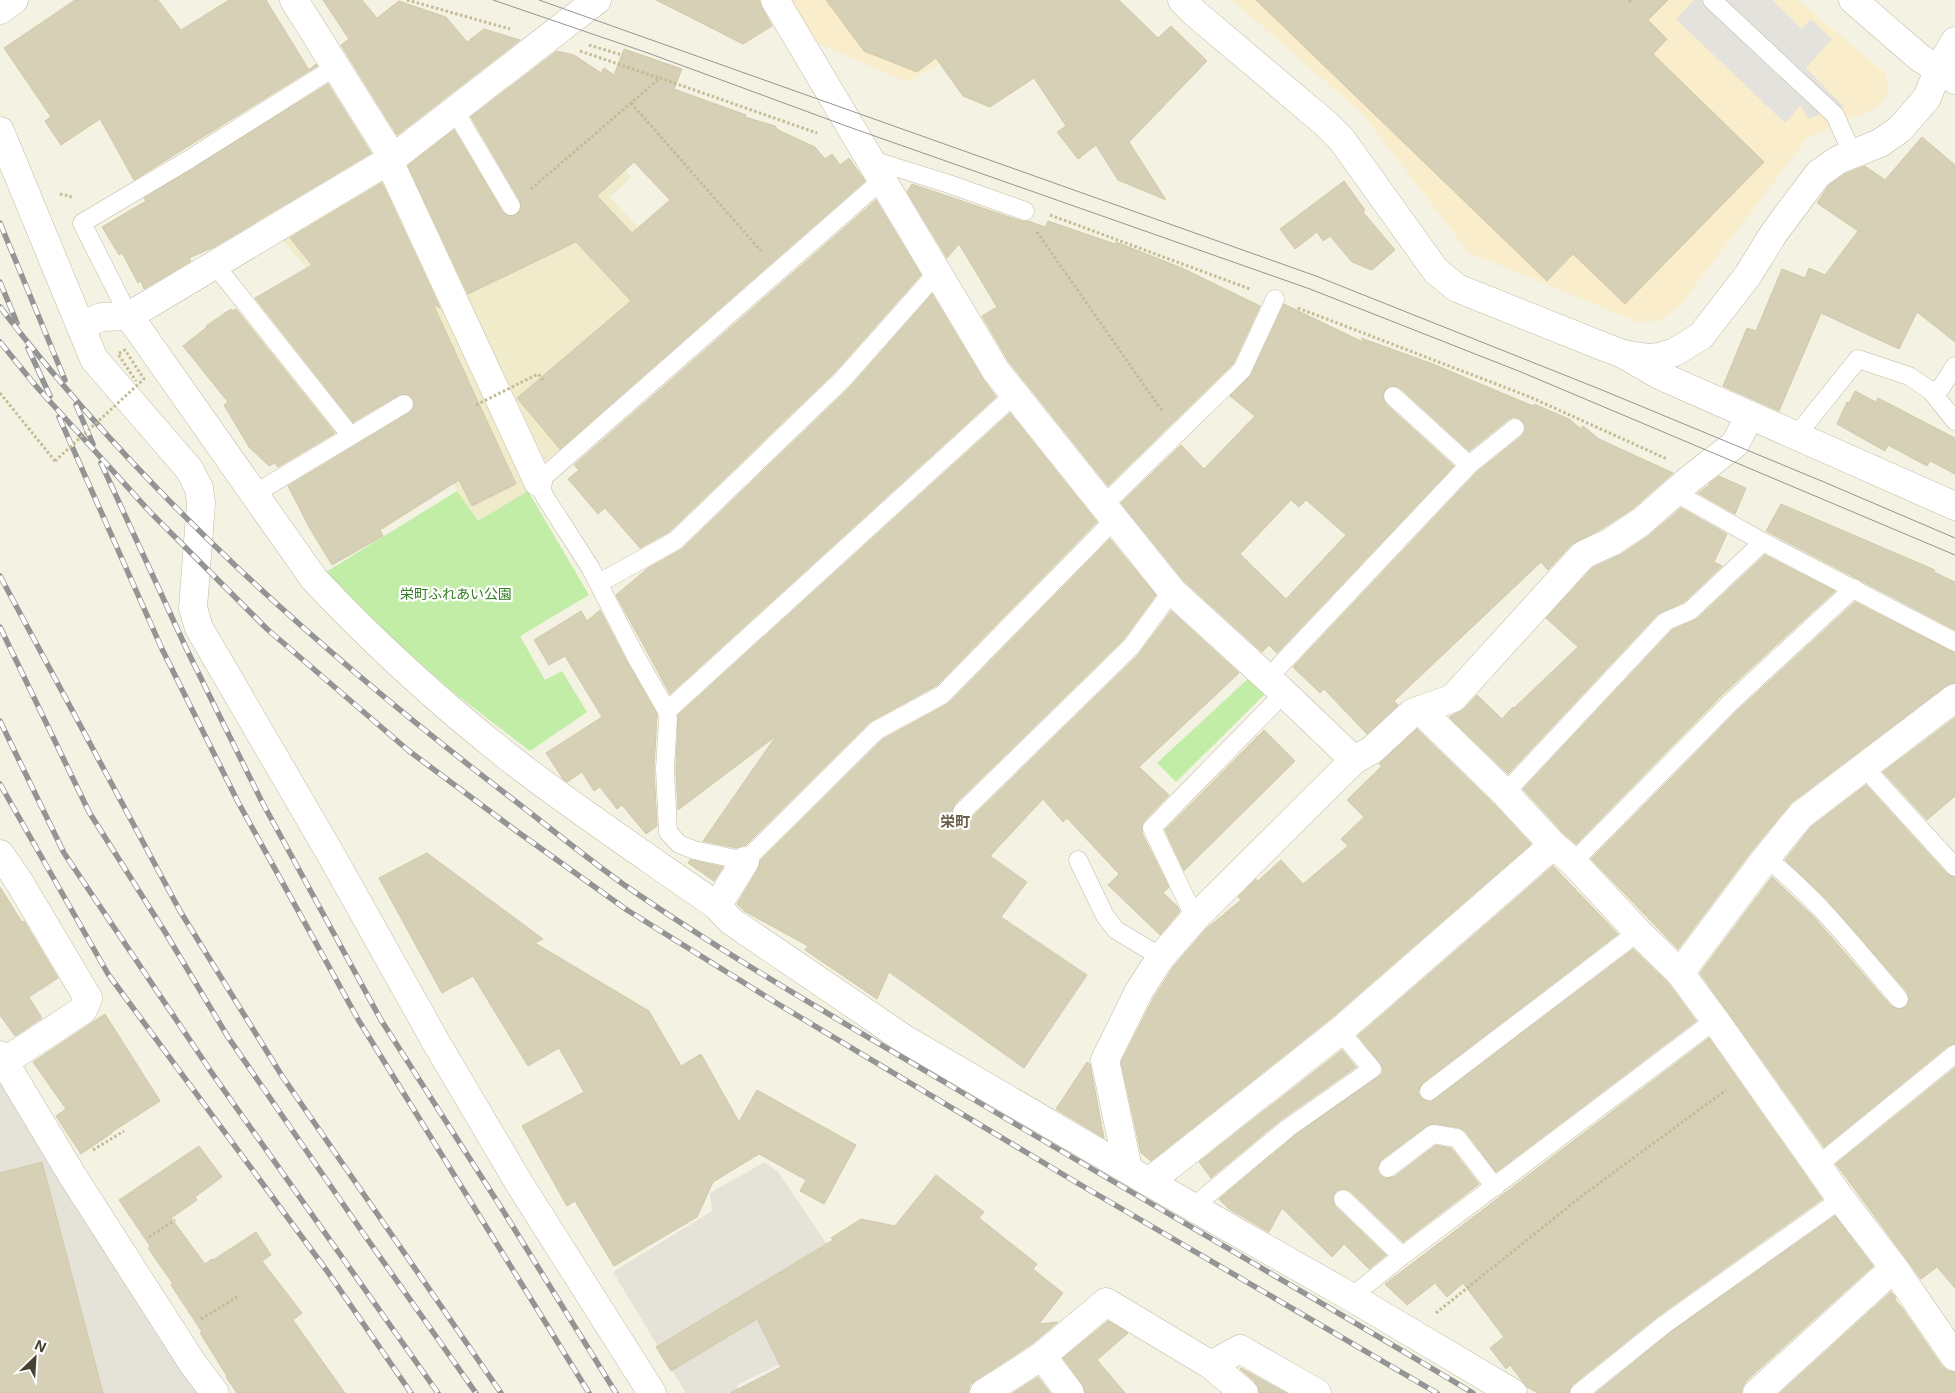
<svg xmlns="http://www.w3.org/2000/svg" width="1955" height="1393" font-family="Inter,'Noto Sans JP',sans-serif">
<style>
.commercial{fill:#f9edcb}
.industrial{fill:#e5e2d8}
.education{fill:#efebcb}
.green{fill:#c1eda6}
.parking{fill:#e3e2dc}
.building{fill:#d6d0b7;stroke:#d2c9a9;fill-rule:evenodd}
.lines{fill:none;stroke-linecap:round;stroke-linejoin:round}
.service-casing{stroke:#c0bba5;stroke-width:19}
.minor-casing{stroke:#c0bba5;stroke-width:29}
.tertiary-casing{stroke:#c0bba5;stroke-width:29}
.path{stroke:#c4bb94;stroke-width:3;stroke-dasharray:2.5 2.5;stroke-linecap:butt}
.service{stroke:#fff;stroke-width:18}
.minor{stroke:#fff;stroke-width:28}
.tertiary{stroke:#fff;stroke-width:28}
.tram{stroke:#949494;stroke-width:1}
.rail-casing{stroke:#949494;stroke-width:5.5}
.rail{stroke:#fff;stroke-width:4;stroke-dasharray:11;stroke-linecap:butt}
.path-bridge{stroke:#c4bb94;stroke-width:3;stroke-dasharray:2.5 2.5;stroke-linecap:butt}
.labels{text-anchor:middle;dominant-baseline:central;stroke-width:4.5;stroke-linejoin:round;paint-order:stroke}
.park-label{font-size:14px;fill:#337e1f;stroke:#fff}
.neighbourhood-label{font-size:15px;font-weight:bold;fill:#6a6248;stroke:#fff}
</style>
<rect width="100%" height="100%" fill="#f4f2e3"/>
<!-- commercial -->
<g class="commercial">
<path d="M791,0H1016L1026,15L907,82L815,42Z"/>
<path d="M1232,0H1798L1886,74L1888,94L1876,108L1807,138L1682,303L1661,320L1640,323L1468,252L1364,115Z"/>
</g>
<!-- industrial -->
<g class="industrial">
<path d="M0,1074L205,1393H0Z"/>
<path d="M765,1162L778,1172L877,1318L737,1385L741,1393H686L613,1272L712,1211L710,1193Z"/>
</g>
<!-- education -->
<path class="education" d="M451,129L461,132L513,216L598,141L631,177L610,197L714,310L565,446L522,479L528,491L478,521L457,491L401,380L281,238Z"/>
<!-- green -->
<g class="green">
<path d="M457,491L478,521L528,491L589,595L520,636L545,680L562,671L587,712L530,751L453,692L376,624L326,572Z"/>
<path d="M1251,676L1268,691L1176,782L1157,763Z"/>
</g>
<!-- parking -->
<path class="parking" d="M1694,0H1772L1802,29L1811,19L1832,39L1806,68L1843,106L1808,119L1801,105L1785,123L1676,19Z"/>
<!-- building -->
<g class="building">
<path d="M75,0H158L181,30L229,0H266L309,70L316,64L317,66L134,180L100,119L61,145L45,121L51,117L4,48Z"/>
<path d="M323,0H362L377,18L399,1L446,17L467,42L484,29L520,40L397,135L341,45L349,39Z"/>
<path d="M656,0H759L762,8L772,26L743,44Z"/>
<path d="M826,0H1119L1158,38L1171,26L1207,61L1129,142L1166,200L1118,180L1096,145L1078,159L1057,132L1066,126L1034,78L990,107L963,96L936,58L917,72L864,51Z"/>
<path d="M1256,0H1668L1648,20L1667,39L1653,54L1764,162L1625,304L1573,254L1547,281Z"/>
<path d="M624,49L682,69L674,89L746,115L745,117L775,126L778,130L815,147L825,159L832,154L840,165L849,158L865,181L560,449L517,398L631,301L576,242L468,294L408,166L454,130L502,211L506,215H516L520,211V201L471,117L557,51L574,55L601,73L604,68L614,75ZM634,162L670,200L632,233L597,196Z"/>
<path d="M328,84L371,153L214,247L189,258L191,261L144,289L141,281L138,283L122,253L119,255L102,227L146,201L144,198Z"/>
<path d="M1922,137L1955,165V342L1917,312L1899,349L1821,313L1779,411L1723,386L1747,328L1756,331L1782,269L1805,278L1809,268L1825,275L1858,231L1817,203L1829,185L1845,174L1865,166L1885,180Z"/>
<path d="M1344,181L1365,210L1363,212L1395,250L1372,270L1352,262L1330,236L1323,241L1317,232L1295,249L1280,229Z"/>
<path d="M382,183L440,308L433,304L516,484L472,506L459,480L380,530L383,536L332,565L309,527L288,486L409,413L413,409V399L409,395H399L353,422L255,298L312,265L290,238Z"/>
<path d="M912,184L1021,221H1028L1045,227L1048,221L1115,244L1116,242L1182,268L1260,306L1233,364L1108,486L1009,362L982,316L997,307L959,244L947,258L907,192Z"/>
<path d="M876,200L921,275L835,372L669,532L640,548L605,508L598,514L568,479L579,470L574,465Z"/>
<path d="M932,294L983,379L996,397L670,694L616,595L648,568L682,549L850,387Z"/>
<path d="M1284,304L1365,343L1361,338L1433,364L1533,406L1534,404L1569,419L1581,429L1583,426L1599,439L1673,473L1631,510L1603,528L1572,544L1548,570L1541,562L1394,701L1398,705L1367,734L1324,689L1320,693L1293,667L1476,473L1522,436L1525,431V426L1519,418L1514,417L1509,419L1469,451L1400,388L1395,386L1386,389L1383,394L1386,404L1454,466L1277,653L1269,645L1262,652L1183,580L1121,503L1181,445L1204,469L1255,416L1230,396L1251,375ZM1291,500L1299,507L1306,500L1346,535L1286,599L1240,554Z"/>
<path d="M231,309L232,311L236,309L335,433L278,467L275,463L269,466L249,447L224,405L228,402L183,346L207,327L206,326Z"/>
<path d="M1855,391L1876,402L1878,398L1955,438V474L1930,461L1927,466L1888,445L1885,451L1837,424L1847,402L1849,403Z"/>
<path d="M1010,413L1097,522L936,686L870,722L746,845L736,848L703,841L776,736L678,810L676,769L678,715Z"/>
<path d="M1719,476L1746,488L1735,514L1698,493L1706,487H1708L1709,484Z"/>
<path d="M1781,504L1935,570L1934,572L1955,582V630L1766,531Z"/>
<path d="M1681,508L1727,534L1714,562L1722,566L1684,602L1658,614L1508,774L1449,717L1464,709L1477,695L1502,719L1513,707L1514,708L1578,647L1546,618L1592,568L1620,555L1650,535Z"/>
<path d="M1110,539L1156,595L1123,640L955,804L952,810L954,819L960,822L969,820L1138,655L1171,611L1239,673L1139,767L1169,795L1144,821L1142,827V833L1169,887L1163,893L1177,906L1180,911L1160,935L1108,885L1119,874L1067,818L1063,822L1043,799L990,856L1027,882L1001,917L1087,975L1024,1068L889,972L877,999L805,950L808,946L746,912L737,904L758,869L760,861L883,739L949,703Z"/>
<path d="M1765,555L1835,591L1723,694L1576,844L1564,834L1523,789L1672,630L1697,619Z"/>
<path d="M1855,602L1955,653V683L1946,686L1791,803L1753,849L1678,949L1591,859L1738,710Z"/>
<path d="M600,610L626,660L657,714L654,770L657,826L646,834L622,805L617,809L600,787L594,791L582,772L567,782L563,779L546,753L602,717L565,656L549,665L534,640L581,611L587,621Z"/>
<path d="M1955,718V796L1927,820L1883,772Z"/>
<path d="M1417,729L1494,804L1531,844L1330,1019L1151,1161L1141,1153L1121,1062L1153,999L1174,966L1206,929L1241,900L1238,897L1256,879L1258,881L1281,860L1303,884L1348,846L1341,839L1364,817L1347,800L1382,766L1379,764Z"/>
<path d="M1264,730L1295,761L1184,871L1165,830Z"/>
<path d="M1866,785L1947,874L1955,877V1044L1948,1046L1824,1147L1700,973L1772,877L1812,915L1891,1006L1900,1009L1906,1007L1909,998L1907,992L1827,900L1785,860L1812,826Z"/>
<path d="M427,853L543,939L535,943L649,1011L681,1066L701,1054L739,1122L757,1090L856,1145L824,1204L800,1191L806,1180L759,1154L713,1182L697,1217L614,1266L575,1201L567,1206L522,1126L584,1092L559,1048L528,1066L473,976L442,993L379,878Z"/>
<path d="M690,860H692L723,867L714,881L688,863Z"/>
<path d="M1553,866L1618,934L1423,1083L1418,1092L1421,1098L1430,1102L1435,1099L1633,949L1668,983L1696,1021L1496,1172L1465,1131L1459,1128L1435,1124L1427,1126L1381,1160L1377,1169L1380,1175L1384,1178L1394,1177L1436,1145L1451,1148L1479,1184L1403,1242L1350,1191L1345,1189L1336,1191L1333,1197L1335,1206L1386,1255L1369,1269L1344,1244L1332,1257L1282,1208L1269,1232L1229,1209L1219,1199L1294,1136L1382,1074L1383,1068L1380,1063L1358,1036Z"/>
<path d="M0,887L22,922L24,921L58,978L29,997L42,1018L15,1036L0,1015Z"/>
<path d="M105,1014L160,1101L112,1132V1133L81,1154L56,1116L66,1109L33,1062Z"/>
<path d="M1709,1038L1822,1199L1658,1316L1572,1385L1569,1393H1538L1527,1387L1510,1365L1506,1369L1490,1348L1504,1337L1463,1283L1447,1297L1435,1283L1407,1305L1385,1284Z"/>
<path d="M1342,1050L1356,1067L1282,1119L1211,1178L1199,1162Z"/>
<path d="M1087,1062L1090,1064L1104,1138L1056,1109Z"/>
<path d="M1955,1068V1288L1937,1267L1921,1279L1836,1164Z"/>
<path d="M199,1146L222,1177L195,1197L197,1200L171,1218L205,1264L212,1259L213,1260L256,1232L271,1255L262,1261L302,1313L293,1320L345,1393H237L226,1377L227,1376L200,1333L202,1332L171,1285L173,1284L148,1248L150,1246L119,1200Z"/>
<path d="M42,1162L103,1393H0V1173Z"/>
<path d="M936,1175L984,1212L979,1218L1037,1264L1033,1269L1063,1293L1039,1324L1058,1322L1033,1343L976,1380L970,1385L968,1393H730L781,1367L757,1319L671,1371L656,1347L833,1240L831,1238L861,1219L895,1226Z"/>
<path d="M1835,1216L1873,1266L1746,1381L1742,1388V1393H1596L1671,1332Z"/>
<path d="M1891,1292L1896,1298L1894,1299L1902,1308L1942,1366L1948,1371L1955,1372V1393H1780Z"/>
<path d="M1108,1321L1128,1333L1097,1360L1125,1393H1085L1082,1384L1063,1358Z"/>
<path d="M1241,1368L1286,1393H1259L1258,1387L1254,1381L1240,1369Z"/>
<path d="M1038,1377L1050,1393H1013Z"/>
</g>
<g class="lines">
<!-- service casing -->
<g class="service-casing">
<g id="service">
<path d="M1712,0L1835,115L1853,155"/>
<path d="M455,111L511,206"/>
<path d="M869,159L949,184L1025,211"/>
<path d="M882,180L538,482L545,497L590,567L635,655L667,711L668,720L665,769L668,832L679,844L694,850L745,861L877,730L942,695L1115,519"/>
<path d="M215,265L351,436"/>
<path d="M129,316L82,223L188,160L335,67"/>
<path d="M1931,391L1955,421"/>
<path d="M1393,396L1469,465"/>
<path d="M1796,436L1858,359L1909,376L1931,391L1940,389L1955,366"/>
<path d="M1676,493L1763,542L1955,642"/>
<path d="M254,494L404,404"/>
<path d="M1104,505L1242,370L1275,299"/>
<path d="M599,583L675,541L843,379L937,273"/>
<path d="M1268,678L1469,465L1515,428"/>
<path d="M667,711L1015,394"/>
<path d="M1864,767L1955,867"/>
<path d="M1505,793L1666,621L1690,611L1763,542"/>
<path d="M962,812L1131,647L1172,591"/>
<path d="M1766,858C1817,898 1857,950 1899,999"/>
<path d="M1078,860L1105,916L1116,930L1161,957"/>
<path d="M1573,862L1731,702L1854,588"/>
<path d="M1195,918L1152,828L1284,693"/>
<path d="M1429,1091L1638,932"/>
<path d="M1817,1166L1955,1054"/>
<path d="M1388,1168L1433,1134L1457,1138L1495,1187"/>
<path d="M1343,1199L1402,1256"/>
<path d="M1193,1207L1288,1128L1372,1069L1340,1031"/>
<path d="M1351,1297L1402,1256L1715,1020"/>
<path d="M1579,1393L1665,1324L1841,1199"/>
</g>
</g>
<!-- minor casing -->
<g class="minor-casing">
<g id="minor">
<path d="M294,0L393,158"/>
<path d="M775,0L996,371L1172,591L1284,693L1354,760"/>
<path d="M1853,0L1920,58L1955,80"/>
<path d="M0,10L14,0"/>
<path d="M389,161L538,482"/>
<path d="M129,316L314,579C377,646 452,714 525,770C587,817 653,861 717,906L731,921L903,1038L1149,1182L1351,1297L1513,1393"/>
<path d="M82,326L101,317L129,316L393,158L597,0"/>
<path d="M1623,354L1659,375L1955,506"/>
<path d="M1420,710L1505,793L1553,845L1573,862L1638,932L1680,973L1715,1020L1841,1199L1894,1268L1955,1357"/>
<path d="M0,854L18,880L88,998L83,1010L4,1062"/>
<path d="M717,906L745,861"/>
<path d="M1680,973L1766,858L1801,815L1955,698"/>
<path d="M0,1055L72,1175L193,1364L215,1393"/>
<path d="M1128,1169L1105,1060L1139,991L1161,957L1195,918L1354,760L1372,750L1412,713L1453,698L1583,555L1611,542L1641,522L1690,479L1735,444L1750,415"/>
<path d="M1149,1182L1340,1031L1553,845"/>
<path d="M1042,1356L1070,1393"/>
<path d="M1211,1365L1240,1349L1317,1393"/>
<path d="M984,1393L1042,1356L1106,1302L1211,1365L1244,1393"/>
<path d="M1757,1393L1894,1268"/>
</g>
</g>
<!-- tertiary casing -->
<g class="tertiary-casing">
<g id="tertiary">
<path d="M1182,0L1196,14L1325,123L1342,140L1436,271L1457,288L1602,346L1623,354L1648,358L1659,357L1675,352L1701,336L1748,275L1774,233L1818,174L1838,160L1880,143L1900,129L1927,98L1938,70L1955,41"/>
<path d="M0,131L94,359L189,469L199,488L201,503L193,608L199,628L330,853L437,1044L519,1183L652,1393"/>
</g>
</g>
<!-- path -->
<g class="path">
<path d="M407,0L510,29"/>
<path d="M1629,2L1631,0"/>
<path d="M589,45L622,55"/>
<path d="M580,51L659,78"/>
<path d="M631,103L761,251"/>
<path d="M531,189L660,78L817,133"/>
<path d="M60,194L70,196L72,199"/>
<path d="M1050,215L1250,289"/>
<path d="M1037,232L1162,411"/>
<path d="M1298,308L1530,397L1667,459"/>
<path d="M0,393L55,461"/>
<path d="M93,1150L124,1131"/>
<path d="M149,1237L175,1220"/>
<path d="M1436,1313L1583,1195L1726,1090"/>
<path d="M201,1319L237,1297"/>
</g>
<!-- service -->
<use href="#service" class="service"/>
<!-- minor -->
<use href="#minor" class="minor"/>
<!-- tertiary -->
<use href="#tertiary" class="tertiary"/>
<!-- tram -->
<g class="tram">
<path d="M493,0L648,53L849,127L1310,289L1521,372L1955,555"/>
<path d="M539,0L1316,276L1602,390L1824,482L1955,538"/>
</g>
<!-- rail casing -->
<g class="rail-casing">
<g id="rail">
<path d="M0,223L65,380"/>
<path d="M0,282L17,323"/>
<path d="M0,307C143,494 320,651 506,794C545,824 583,855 623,884C727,956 837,1019 946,1083C1121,1187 1298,1288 1473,1393"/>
<path d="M0,342L35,385L151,513L267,629L409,751L515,830L627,910L778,1004L1074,1181L1437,1393"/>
<path d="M28,348L50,396"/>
<path d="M76,405L93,444"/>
<path d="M59,417L162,649L238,802L359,1021L589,1393"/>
<path d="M101,463L187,650L261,800L381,1020L502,1209L616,1393"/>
<path d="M0,576L180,911L282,1076L501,1393"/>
<path d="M0,627L89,812L165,932L228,1037L363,1233L476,1393"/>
<path d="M0,721L64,853L214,1076L438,1393"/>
<path d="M0,784L108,974L327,1271L411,1393"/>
</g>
</g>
<!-- rail -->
<use href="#rail" class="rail"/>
<!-- path-bridge -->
<g class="path-bridge">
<path d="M476,405L538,374L543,380"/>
<path d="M55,461L144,379L125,350L118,354L136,381"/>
</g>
</g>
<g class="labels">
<!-- park labels -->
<g class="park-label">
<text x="456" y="593">栄町ふれあい公園</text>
</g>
<!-- neighbourhood labels -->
<g class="neighbourhood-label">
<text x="955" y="821">栄町</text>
</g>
</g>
<!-- north arrow -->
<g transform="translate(35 1358) rotate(25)" stroke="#ffffff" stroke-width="4" paint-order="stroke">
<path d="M0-4L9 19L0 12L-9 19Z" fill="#464232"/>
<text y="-8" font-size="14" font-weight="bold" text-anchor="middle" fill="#464232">N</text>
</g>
</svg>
